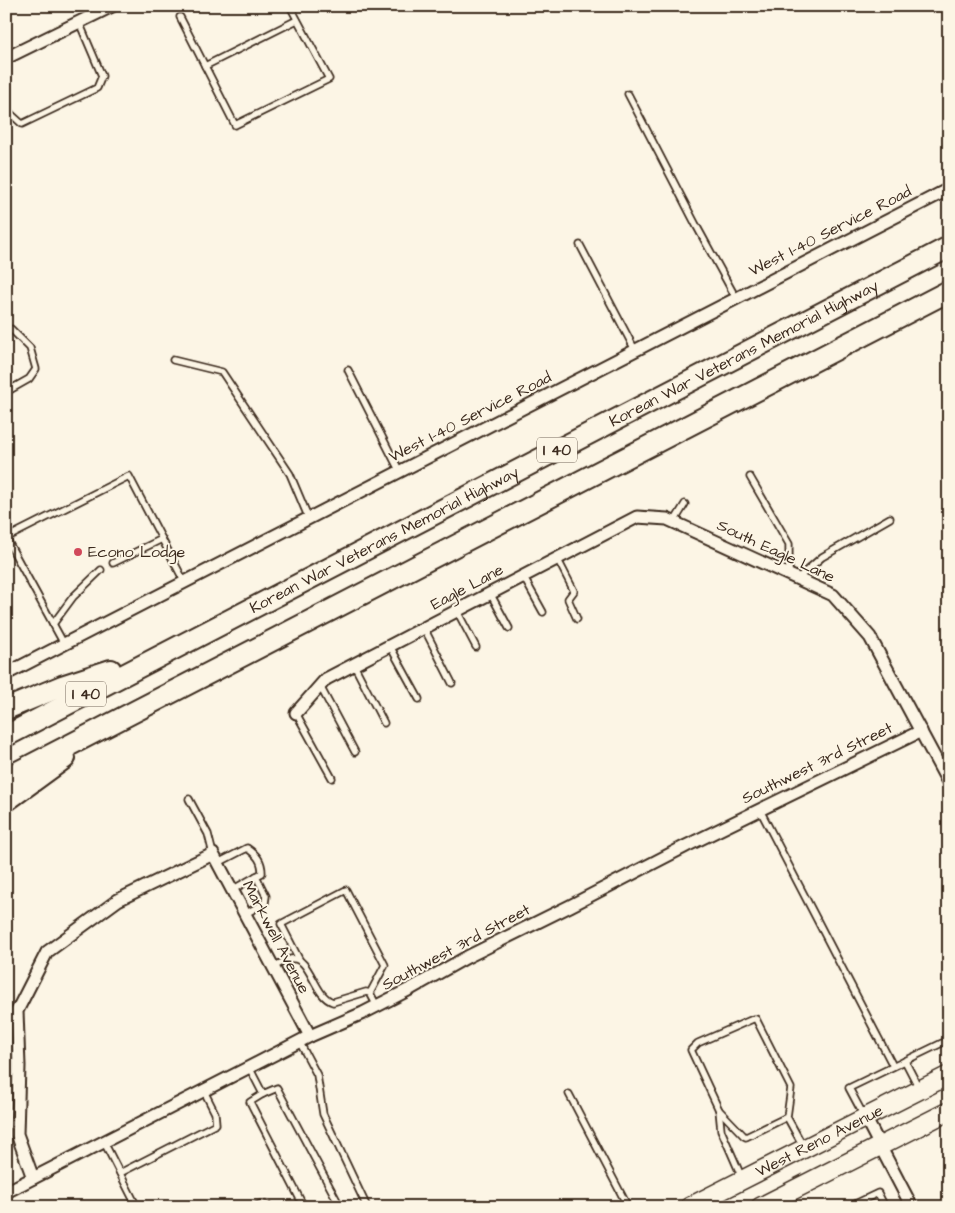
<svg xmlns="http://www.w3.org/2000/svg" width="955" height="1213" font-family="'Architects Daughter',sans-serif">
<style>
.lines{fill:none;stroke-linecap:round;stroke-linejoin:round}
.service-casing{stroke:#3b2a1e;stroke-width:9}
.minor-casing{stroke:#3b2a1e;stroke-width:15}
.primary-casing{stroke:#3b2a1e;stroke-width:21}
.motorway-casing{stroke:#3b2a1e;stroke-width:24}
.service{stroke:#fcf5e5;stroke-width:5.5}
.minor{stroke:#fcf5e5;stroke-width:11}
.primary{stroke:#fcf5e5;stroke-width:18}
.motorway{stroke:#fcf5e5;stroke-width:20}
.poi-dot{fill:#d1495b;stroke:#fcf5e5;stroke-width:2}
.labels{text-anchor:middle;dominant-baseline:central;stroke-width:4;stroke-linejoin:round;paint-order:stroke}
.shield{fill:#fcf5e5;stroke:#75675a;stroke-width:1}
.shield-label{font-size:15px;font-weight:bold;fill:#3b2a1e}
.street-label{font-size:16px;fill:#3b2a1e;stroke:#fcf5e5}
.poi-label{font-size:16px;fill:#3b2a1e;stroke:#fcf5e5;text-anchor:start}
</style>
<rect width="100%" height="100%" fill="#fcf5e5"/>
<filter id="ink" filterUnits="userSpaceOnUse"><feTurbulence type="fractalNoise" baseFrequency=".02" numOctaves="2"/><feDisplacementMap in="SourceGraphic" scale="10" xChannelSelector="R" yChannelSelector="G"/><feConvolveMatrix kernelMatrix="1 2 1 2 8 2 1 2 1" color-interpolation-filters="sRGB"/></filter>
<g filter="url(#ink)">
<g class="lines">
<!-- service casing -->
<g class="service-casing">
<g id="service">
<path d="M180,17L235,125L329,79L290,6"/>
<path d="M205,66L297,20"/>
<path d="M628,94L696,225L736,298"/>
<path d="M6,107L11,114L22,124L97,88L102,76L79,22"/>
<path d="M580,245L635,350"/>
<path d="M6,331L11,329L30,348L36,369L29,379L6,392"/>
<path d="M173,360L222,372L290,474L309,519"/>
<path d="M348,370L400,472"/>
<path d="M750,477L789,544V575"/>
<path d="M674,522L685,504"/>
<path d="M557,558L574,591L568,599L577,619"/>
<path d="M113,563L162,539"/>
<path d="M523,576L543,612"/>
<path d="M797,579L822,557L890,518"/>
<path d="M490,593L509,628"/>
<path d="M457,611L476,647"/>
<path d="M53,624L73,597L101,570"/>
<path d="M424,628L452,683"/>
<path d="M64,644L6,538L129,476L185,583"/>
<path d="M390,646L419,699"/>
<path d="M354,665L384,723"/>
<path d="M320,686L355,752"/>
<path d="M296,713L332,778"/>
<path d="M189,799L208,834L213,854"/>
<path d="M760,810L893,1066"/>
<path d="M218,863L247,848C257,855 262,861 262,873L232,890"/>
<path d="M245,914L265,903L266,896L256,876"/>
<path d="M300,961L281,924L346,890L385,965L370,993"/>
<path d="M273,967C279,964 285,960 291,959C311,956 313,996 333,1002L366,992L370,993L377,1006"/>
<path d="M299,1041L317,1075L323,1114L367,1207"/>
<path d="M905,1061L919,1088"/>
<path d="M249,1067L263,1094"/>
<path d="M569,1094L628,1207"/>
<path d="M719,1110L721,1130L742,1178"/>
<path d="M864,1116L849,1088L942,1043"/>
<path d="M787,1117L791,1088L756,1019H753L698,1043L691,1050L719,1110L744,1136L746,1137L787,1117L803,1146"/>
<path d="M104,1142L137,1207"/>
<path d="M120,1173L216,1124L215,1113L204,1091"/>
<path d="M857,1203L878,1193L885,1207"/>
<path d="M254,1207L260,1204L268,1205L269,1207"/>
<path d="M304,1207L250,1102L263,1094L277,1088L340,1206L338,1207"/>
</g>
</g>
<!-- minor casing -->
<g class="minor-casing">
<g id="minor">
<path d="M6,58L112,6"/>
<path d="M6,674L949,189"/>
<path d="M296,713L326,679L637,517L667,519L833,595L870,637L949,784"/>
<path d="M865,1117L912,1207"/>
<path d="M33,1178L17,1134L19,1066L17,1011L47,952L118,900L213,854L310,1036"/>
<path d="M6,1192L310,1036L363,1013L412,988L467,957L570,906L686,846L921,731"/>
</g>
</g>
<!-- primary casing -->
<g class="primary-casing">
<g id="primary">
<path id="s1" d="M689,1207L949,1075"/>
<path d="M760,1207L949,1111"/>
</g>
</g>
<!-- motorway casing -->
<g class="motorway-casing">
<g id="motorway">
<path d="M6,709L62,686L111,670"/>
<path id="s2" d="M6,736L949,247"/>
<path d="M6,778L949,291"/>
<path d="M6,801L65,758"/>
</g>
</g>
<!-- service -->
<use href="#service" class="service"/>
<!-- minor -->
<use href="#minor" class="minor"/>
<!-- primary -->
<use href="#primary" class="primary"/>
<!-- motorway -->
<use href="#motorway" class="motorway"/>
</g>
</g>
<!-- markers -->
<circle class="poi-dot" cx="78" cy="552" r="5"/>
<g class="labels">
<!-- shield labels -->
<g class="shield">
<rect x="537" y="437.5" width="40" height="25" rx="4"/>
<rect x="66" y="681.5" width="40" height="25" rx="4"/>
</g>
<g class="shield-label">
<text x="557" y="450">I 40</text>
<text x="86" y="694">I 40</text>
</g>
<!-- street labels -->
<g class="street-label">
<text transform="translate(830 231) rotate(-27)">West I-40 Service Road</text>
<text stroke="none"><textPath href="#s2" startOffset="831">Korean War Veterans Memorial Highway</textPath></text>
<text transform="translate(470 417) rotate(-27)">West I-40 Service Road</text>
<text stroke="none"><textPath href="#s2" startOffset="426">Korean War Veterans Memorial Highway</textPath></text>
<text transform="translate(776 551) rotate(25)">South Eagle Lane</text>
<text transform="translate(467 587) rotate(-28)">Eagle Lane</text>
<text transform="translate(817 763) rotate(-26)">Southwest 3rd Street</text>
<text transform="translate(276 937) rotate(62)">Markwell Avenue</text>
<text transform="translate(456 947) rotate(-28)">Southwest 3rd Street</text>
<text stroke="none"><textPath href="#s1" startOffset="146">West Reno Avenue</textPath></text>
</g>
<!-- poi labels -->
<g class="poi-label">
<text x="88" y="552">Econo Lodge</text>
</g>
</g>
<!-- margin -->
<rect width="955" height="1213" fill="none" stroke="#fcf5e5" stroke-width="25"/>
<rect x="12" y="12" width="930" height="1188" fill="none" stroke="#3b2a1e" stroke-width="2" filter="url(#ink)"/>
</svg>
